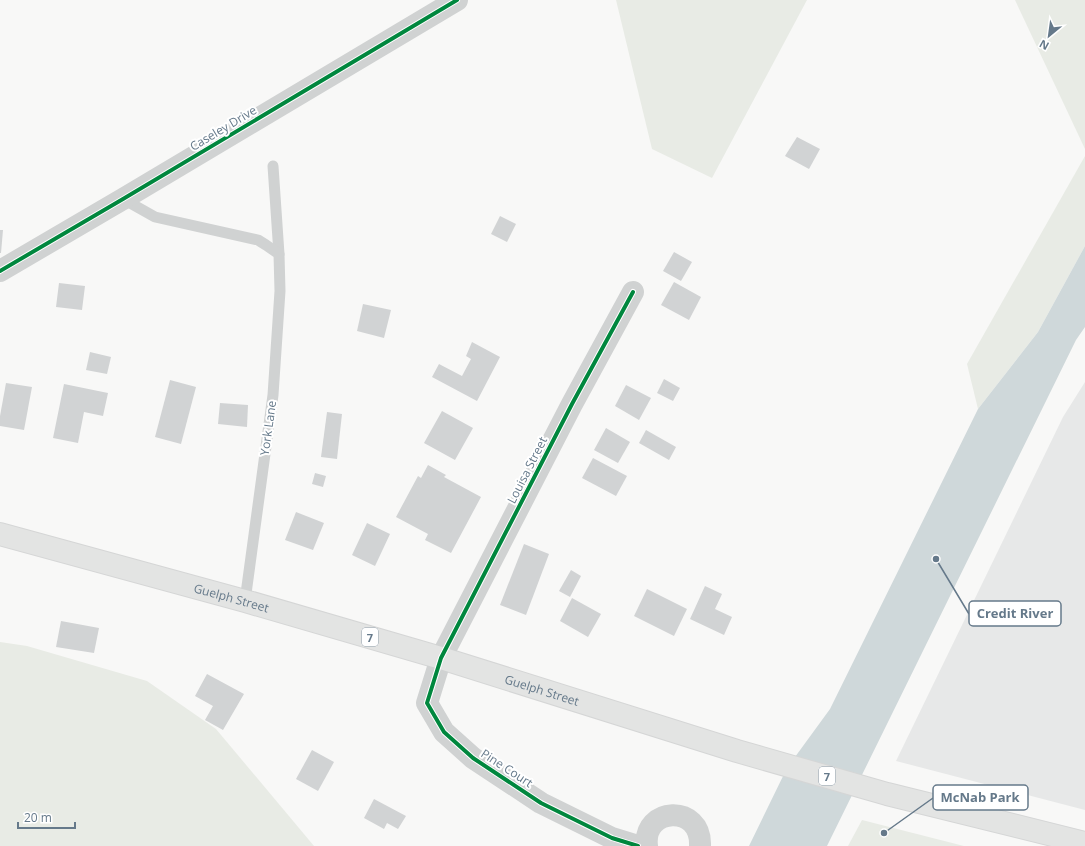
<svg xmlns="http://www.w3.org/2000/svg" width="1085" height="846" font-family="'Open Sans',sans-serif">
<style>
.built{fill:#e7e8e8}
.green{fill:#e8ebe5}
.water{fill:#cfd8da}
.building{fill:#d1d3d4}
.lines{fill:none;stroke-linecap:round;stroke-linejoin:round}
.primary-casing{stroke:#d5d6d6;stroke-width:24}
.service{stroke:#d0d2d2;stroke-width:11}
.minor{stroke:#d0d2d2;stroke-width:22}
.primary{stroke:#e3e4e3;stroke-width:22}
.cycleway-casing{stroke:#fff;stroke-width:6}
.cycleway{stroke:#00873e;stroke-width:4}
.labels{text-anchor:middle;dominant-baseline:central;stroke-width:4;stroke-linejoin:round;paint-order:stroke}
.shield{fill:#fff;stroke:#93a1ad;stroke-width:1}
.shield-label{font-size:11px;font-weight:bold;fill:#65798a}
.street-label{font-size:12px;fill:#65798a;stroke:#fff}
.leader{fill:none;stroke:#65798a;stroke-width:1.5}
.callout-dot{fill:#65798a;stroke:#fff;stroke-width:1.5}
.callout{fill:#fff;stroke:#65798a;stroke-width:1.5}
.callout-label{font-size:13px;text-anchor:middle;font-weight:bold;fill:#65798a}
</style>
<rect width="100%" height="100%" fill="#f8f8f7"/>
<!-- built -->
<path class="built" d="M1085,382V810L896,761L1063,417Z"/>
<!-- green -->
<g class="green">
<path d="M616,0H807L712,178L652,149Z"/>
<path d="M1015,0H1085V149Z"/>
<path d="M1085,156V246L1038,332L978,409L967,364Z"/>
<path d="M0,642L27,646L147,681L216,729L314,846H0Z"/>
<path d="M862,820L964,846H848Z"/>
</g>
<!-- water -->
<path class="water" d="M1085,246V327L1076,340L827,846H749L787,768L830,709L978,409L1038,332Z"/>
<!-- building -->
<g class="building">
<path d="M797,137L820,149L809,169L785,156Z"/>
<path d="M500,216L516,224L507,242L491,234Z"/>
<path d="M0,230H3L1,253H0Z"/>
<path d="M674,252L692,262L681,281L663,271Z"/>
<path d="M674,282L701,297L689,320L661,305Z"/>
<path d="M59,283L85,286L82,310L56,307Z"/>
<path d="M363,304L391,310L384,338L357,331Z"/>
<path d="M472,342L500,357L477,401L432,377L439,364L462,376L471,359L466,356Z"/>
<path d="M90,352L111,357L107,374L86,370Z"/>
<path d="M664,379L680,388L673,401L657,393Z"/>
<path d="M170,380L196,387L181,444L155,437Z"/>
<path d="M6,383L32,387L24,430L0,426V416Z"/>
<path d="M64,384L108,393L103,416L84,412L78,443L53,438Z"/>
<path d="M626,385L651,398L639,420L615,406Z"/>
<path d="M220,403L248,405L247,427L218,424Z"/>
<path d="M442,411L473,428L455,460L424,443Z"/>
<path d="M327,412L342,414L337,459L321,457Z"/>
<path d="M606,428L630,442L618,463L594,450Z"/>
<path d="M646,430L676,447L669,460L639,443Z"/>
<path d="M593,458L627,476L616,496L582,478Z"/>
<path d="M428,465L446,475L444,477L481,497L451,553L425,540L428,534L396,517L418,476L421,478Z"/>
<path d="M315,473L326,476L323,487L312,484Z"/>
<path d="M296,512L324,523L313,550L285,540Z"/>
<path d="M367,523L390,534L375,566L352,555Z"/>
<path d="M524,544L549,554L526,615L500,605Z"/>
<path d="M571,570L581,576L570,597L559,591Z"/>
<path d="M705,586L722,594L715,609L732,617L724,635L690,619Z"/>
<path d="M647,589L687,609L674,636L634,616Z"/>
<path d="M572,598L601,614L588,637L560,621Z"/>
<path d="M61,621L99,628L94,653L56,647Z"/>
<path d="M207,674L244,694L223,730L205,720L213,706L195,696Z"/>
<path d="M312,750L334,762L318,791L296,779Z"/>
<path d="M374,799L406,816L398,829L387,823L384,829L364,818Z"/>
</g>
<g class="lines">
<!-- primary casing -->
<g class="primary-casing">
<g id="primary">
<path id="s1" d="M0,534L245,601L441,658L737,751L887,794L1085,843"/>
</g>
</g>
<!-- service -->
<g class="service">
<path d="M273,166L279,254"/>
<path d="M123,199L155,217L258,240L266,245L279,254L280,291L273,395L245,601"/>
</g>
<!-- minor -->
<g class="minor">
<path d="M0,271L123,199L457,0"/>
<path d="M633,292L572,404L441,658L427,703L444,732L473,758L541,803L612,838L638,846"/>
<path d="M647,846C642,807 702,803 700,846"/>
</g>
<!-- primary -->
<use href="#primary" class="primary"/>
<!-- cycleway casing -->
<g class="cycleway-casing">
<g id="cycleway">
<path d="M0,271L123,199L457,0"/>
<path d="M633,292L572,404L441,658L427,703L444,732L473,758L541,803L612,838L638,846"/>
</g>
</g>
<!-- cycleway -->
<use href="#cycleway" class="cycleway"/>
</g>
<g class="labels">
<!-- shield labels -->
<g class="shield">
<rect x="362" y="628" width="16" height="18" rx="3"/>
<rect x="819" y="767" width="16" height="18" rx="3"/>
</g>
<g class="shield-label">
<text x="370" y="637">7</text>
<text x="827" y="776">7</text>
</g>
<!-- street labels -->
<g class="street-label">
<text transform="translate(223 128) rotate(-31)">Caseley Drive</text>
<text transform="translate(268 428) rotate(-82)">York Lane</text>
<text transform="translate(527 470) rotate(-63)">Louisa Street</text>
<text stroke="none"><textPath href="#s1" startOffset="240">Guelph Street</textPath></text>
<text stroke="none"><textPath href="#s1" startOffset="564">Guelph Street</textPath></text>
<text transform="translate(507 768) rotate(33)">Pine Court</text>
</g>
</g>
<!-- callouts -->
<path class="leader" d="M936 559L969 614M884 833L933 798"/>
<g class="callout-dot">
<circle cx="936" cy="559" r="4"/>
<circle cx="884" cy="833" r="4"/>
</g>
<g class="callout">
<rect x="969" y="601" width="92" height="25" rx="4"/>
<rect x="933" y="785" width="95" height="25" rx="4"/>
</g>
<g class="callout-label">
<text x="1015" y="618">Credit River</text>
<text x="980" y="802">McNab Park</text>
</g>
<!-- north arrow -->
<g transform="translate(1049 36) rotate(209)" stroke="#ffffff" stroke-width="3" paint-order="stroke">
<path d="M0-3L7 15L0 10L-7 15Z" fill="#65798a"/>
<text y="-6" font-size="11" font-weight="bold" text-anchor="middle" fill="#65798a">N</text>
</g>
<!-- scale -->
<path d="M18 822v6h57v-6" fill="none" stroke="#65798a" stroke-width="2"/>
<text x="24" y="822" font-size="12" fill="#65798a" stroke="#ffffff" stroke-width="3" paint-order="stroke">20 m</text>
</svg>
